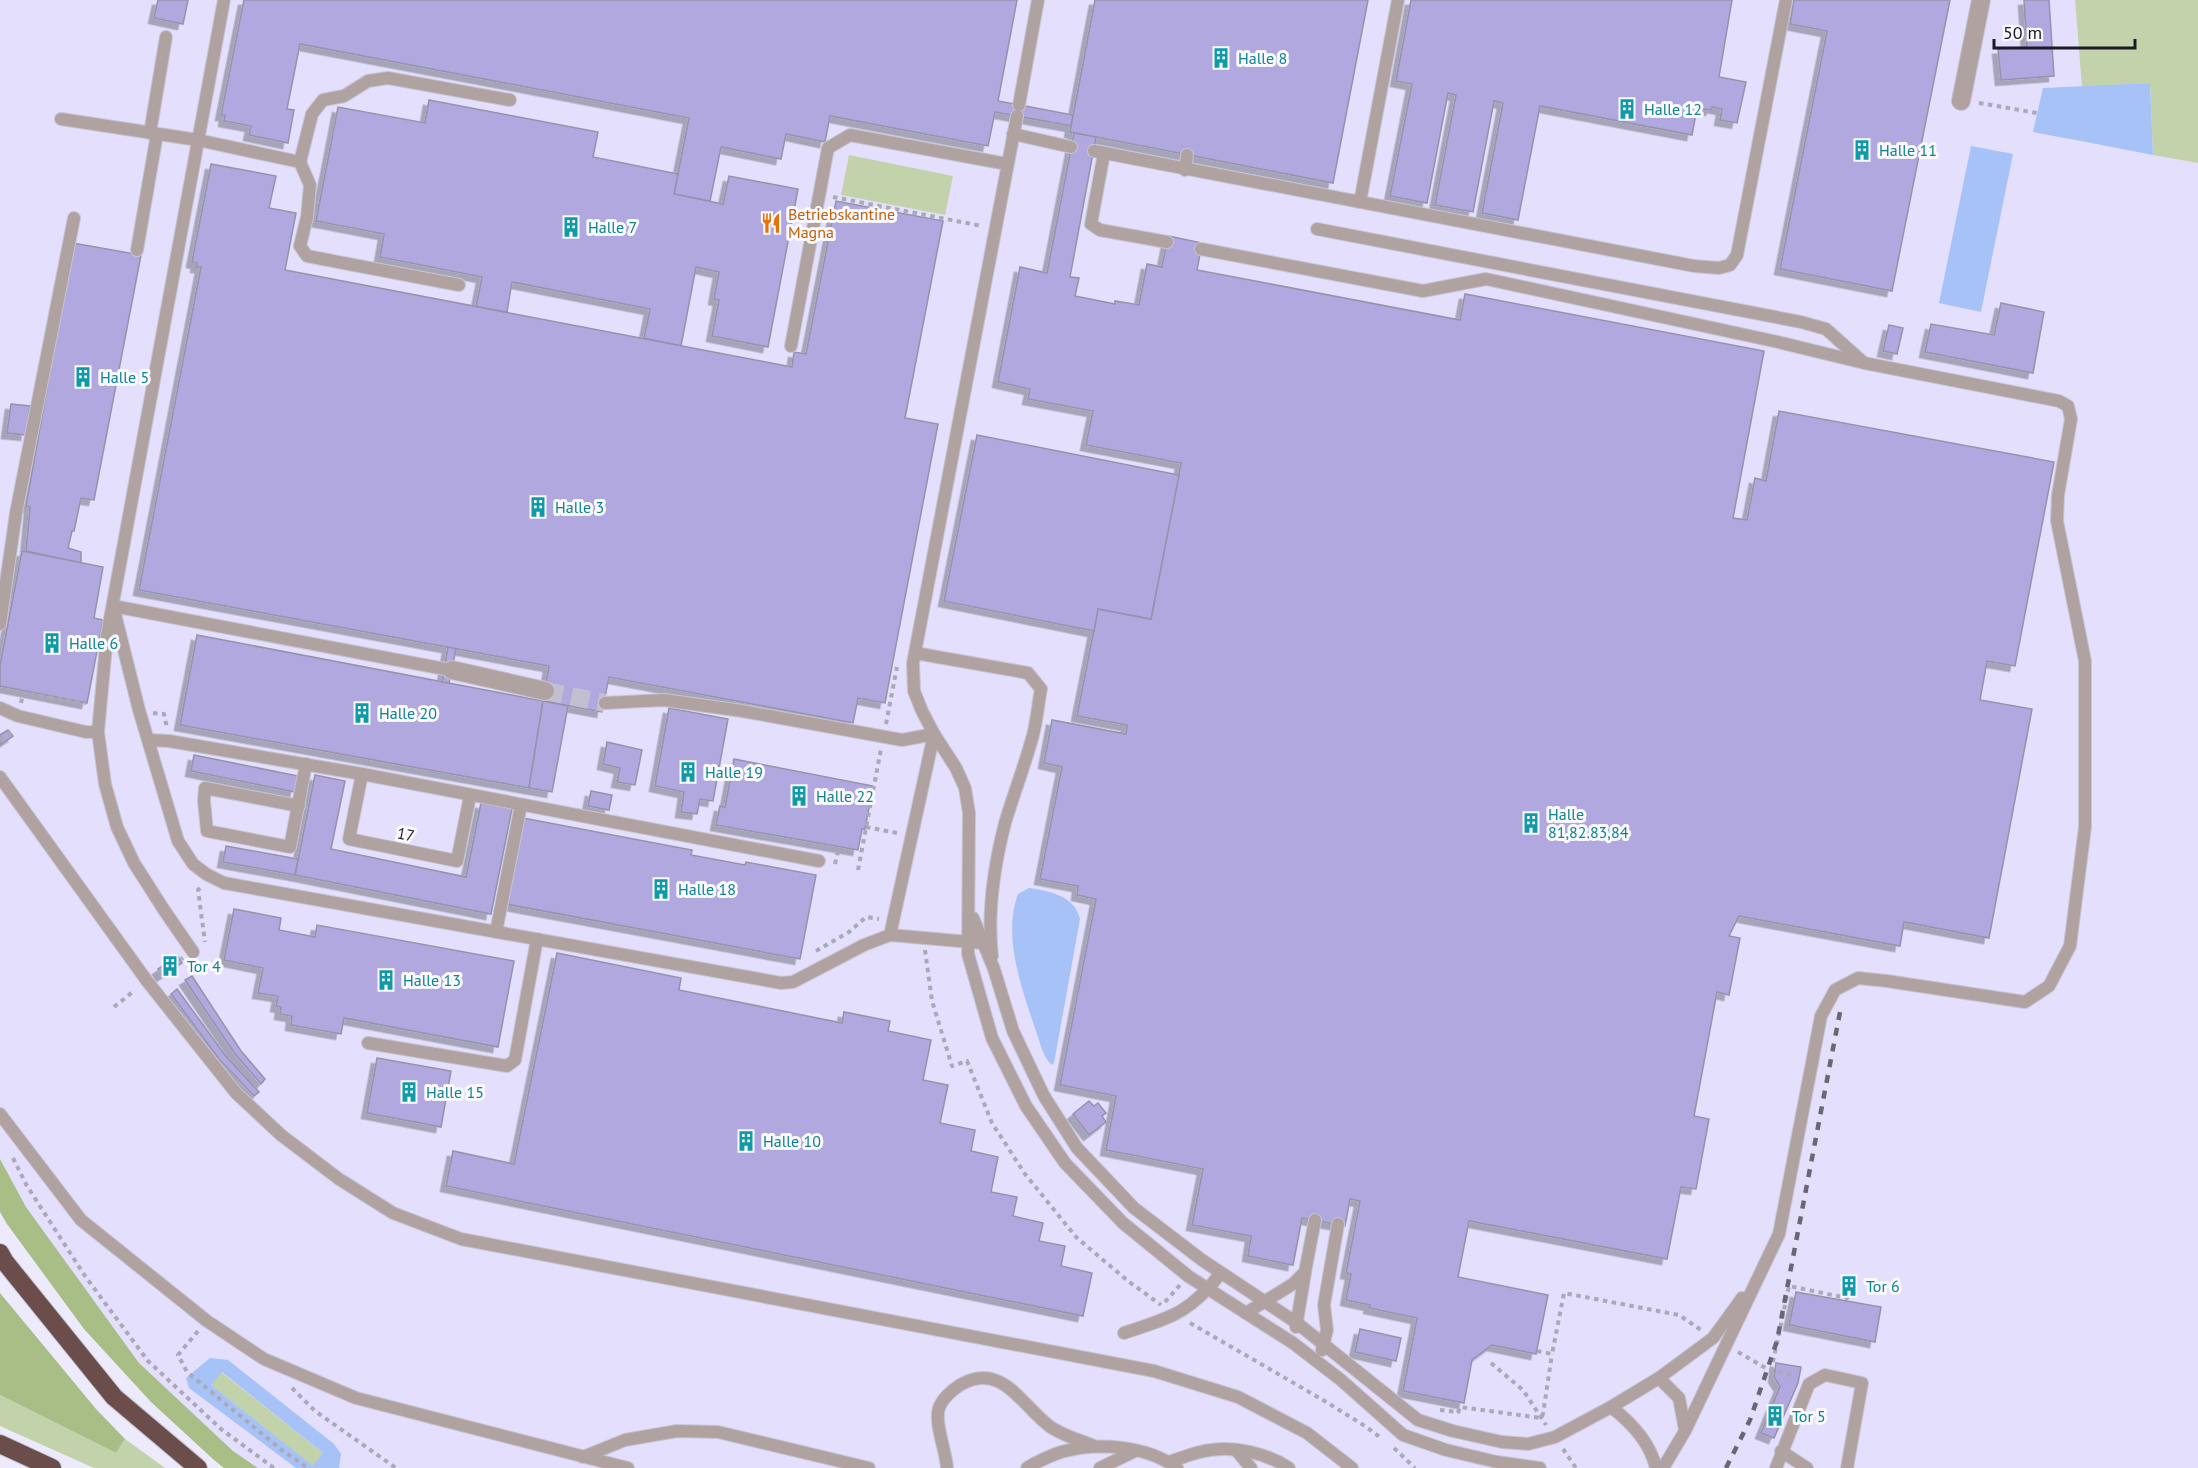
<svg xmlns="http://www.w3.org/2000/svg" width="2198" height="1468" font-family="'PT Sans',sans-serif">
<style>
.built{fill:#e3dffc}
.green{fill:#c2d2ab}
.forest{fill:#a8be86}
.water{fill:#a7c2f6;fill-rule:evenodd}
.building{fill:#b1a8e0;stroke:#9592ac;stroke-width:1.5;filter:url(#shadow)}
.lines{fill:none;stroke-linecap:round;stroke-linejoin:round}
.minor-tunnel{stroke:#c2c0d0;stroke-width:18;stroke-dasharray:18 9;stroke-linecap:butt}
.service-casing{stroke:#c6c5d4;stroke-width:14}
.minor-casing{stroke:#c6c5d4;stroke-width:20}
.motorway-casing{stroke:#c6c5d4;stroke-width:20}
.path{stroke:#aaa9b8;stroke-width:4;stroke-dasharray:4.5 4.5;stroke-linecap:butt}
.service{stroke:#b0a2a0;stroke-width:12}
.minor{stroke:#b0a2a0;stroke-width:18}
.motorway{stroke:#6b4e4c;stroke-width:18}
.rail{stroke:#696774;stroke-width:4.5;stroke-dasharray:8 8;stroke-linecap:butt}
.labels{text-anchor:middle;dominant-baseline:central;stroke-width:6;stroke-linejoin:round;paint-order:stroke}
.culture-label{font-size:16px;fill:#0d838f;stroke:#f9f9fe;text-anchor:start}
.food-label{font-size:16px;fill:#c56008;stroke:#f9f9fe;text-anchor:start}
.street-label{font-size:16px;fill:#1b1a24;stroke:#f9f9fe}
</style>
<defs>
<filter id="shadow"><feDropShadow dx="-5.5" dy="5.5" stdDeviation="0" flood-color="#0004"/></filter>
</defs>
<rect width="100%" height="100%" fill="#eceafb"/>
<!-- built -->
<path class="built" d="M0,0H2075L2082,87L2043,88L2069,140L2198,163V1468H258L233,1451L139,1363L26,1207L0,1159Z"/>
<!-- green -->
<g class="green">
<path d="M2075,0H2198V163L2153,155L2150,83L2082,87Z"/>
<path d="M849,155L953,176L945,215L841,195Z"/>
<path d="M221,1372L324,1454L313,1467L211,1385Z"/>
<path d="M0,1395L116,1453L125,1439L165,1468H94L0,1426Z"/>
</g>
<!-- forest -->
<g class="forest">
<path d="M0,1159L26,1207L139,1363L233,1451L258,1468H224L214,1460L151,1402L84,1329L7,1224L0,1212Z"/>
<path d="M0,1293L96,1409L125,1439L116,1453L0,1395Z"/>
</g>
<!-- water -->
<g class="water">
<path d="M2150,83L2153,155L2033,132L2043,88Z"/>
<path d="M1971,146L2013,154L1981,312L1939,303Z"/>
<path d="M1029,888C1050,891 1075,896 1080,919L1054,1063L1052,1065C1043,1058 1040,1042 1036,1031C1022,990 1002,936 1018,894Z"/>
<path d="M210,1358L228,1360L334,1444L341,1454L339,1468H296L189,1388L186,1378ZM222,1372L323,1453L313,1466L211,1385Z"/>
</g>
<!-- building -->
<g class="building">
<path d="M158,0H188L183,24L154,18Z"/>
<path d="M244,0H1017L998,101L1073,115L1071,126L995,112L988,146L830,116L825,142L786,134L781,159L721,147L710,201L674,194L689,118L300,44L287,109L294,110L288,143L249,135L251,126L224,121L225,115H221Z"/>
<path d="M1095,0H1368L1333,183L1070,132Z"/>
<path d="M1411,0H1732L1719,77L1746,82L1737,123L1720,120L1722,109L1712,107L1711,110L1697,108L1692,135L1540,106L1518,220L1482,213L1503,103L1494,101L1473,212L1435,205L1456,95L1448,93L1427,203L1390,196L1412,84L1396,81Z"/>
<path d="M1794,0H1950L1892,291L1780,269L1827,31L1790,24Z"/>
<path d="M2024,0H2049L2054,76L2001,80L1998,49L2027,47Z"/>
<path d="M429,100L598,132L593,157L678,174L674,194L723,204L729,176L798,189L768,347L712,336L719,300L714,299L719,272L696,267L681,346L644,338L650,309L512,282L507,312L476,307L482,277L380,257L384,234L316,221L338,107L425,123Z"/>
<path d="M1074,133L1096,137L1070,277L1079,278L1075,296L1115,304V301L1139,305L1147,264L1162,267L1168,236L1202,243L1197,270L1460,320L1465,294L1764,351L1733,518L1747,520L1755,478L1766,481L1779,411L2054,462L2015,666L1987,661L1980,700L2032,709L1989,938L1904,922L1900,946L1739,916L1729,936L1740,938L1729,995L1717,992L1694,1116L1709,1119L1696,1189L1681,1187L1667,1259L1469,1221L1458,1277L1548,1295L1536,1354L1492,1345L1472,1360L1464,1403L1403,1391L1417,1318L1369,1308L1370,1305L1346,1300L1351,1274L1346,1273L1360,1201L1350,1199L1345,1226L1302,1218L1293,1265L1248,1256L1251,1236L1192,1225L1203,1169L1106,1150L1116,1096L1060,1085L1096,899L1077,895L1078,886L1040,879L1062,767L1044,763L1052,720L1126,734L1127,725L1077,716L1098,609L1151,619L1181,463L1086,445L1093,411L1028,399L1030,389L998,382L1020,267L1047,273Z"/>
<path d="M211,164L276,176L269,208L296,213L285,270L792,367L794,352L806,354L836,201L943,221L905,418L938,424L885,703L858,698L853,723L609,677L602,712L543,701L549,666L139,590L201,267H196L197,263L192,262Z"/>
<path d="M73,243L141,255L94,500L81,498L74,531H72L68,548L81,552V563L26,551L30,507L26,506Z"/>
<path d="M2001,303L2044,312L2033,373L1925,352L1931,324L1994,335Z"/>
<path d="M1889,325L1903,328L1897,354L1883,351Z"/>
<path d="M11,404L30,406L26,435L7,433Z"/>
<path d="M977,435L1179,475L1151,619L1098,609L1094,631L944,601Z"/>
<path d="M22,551L103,567L94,618L103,620L87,703L0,686V665Z"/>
<path d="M197,635L543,701L529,788L180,725Z"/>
<path d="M448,647L456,649L449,683L442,682Z"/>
<path d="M543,701L568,706L552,792L529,788Z"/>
<path d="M669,708L728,719L713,801L700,799L697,814L681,812L684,792L655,786Z"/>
<path d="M8,730L13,736L0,745V735Z"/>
<path d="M607,742L642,750L635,785L617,782L620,768L603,764Z"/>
<path d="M194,755L298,776L295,792L191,771Z"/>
<path d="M734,759L873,786L865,829H862L858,850L716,825L720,806L725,807Z"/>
<path d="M315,775L345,781L331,849L466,877L481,803L512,809L491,914L295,875Z"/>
<path d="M591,791L612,795L609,810L588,806Z"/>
<path d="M523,818L692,850L691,855L745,865L746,862L816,875L800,959L506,904Z"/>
<path d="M226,846L298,859L295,875L223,862Z"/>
<path d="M234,909L281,918L279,930L315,937L317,925L514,961L498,1047L344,1018L341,1034L291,1025L292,1016L280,1014L281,1007L276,1006L278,996L258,993L263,968L224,960Z"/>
<path d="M557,953L681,978L679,990L842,1023L844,1012L890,1021L888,1031L931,1040L923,1080L948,1085L940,1123L975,1130L971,1151L998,1157L991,1192L1017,1197L1013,1216L1043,1223L1039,1241L1065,1246L1061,1266L1092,1273L1083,1316L446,1186L453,1151L514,1164Z"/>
<path d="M178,956L182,963L162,976L158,969Z"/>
<path d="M192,976L241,1051L265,1079L261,1084L235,1054L185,980Z"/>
<path d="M177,989L225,1055L259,1092L254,1096L219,1059L171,994Z"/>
<path d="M377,1058L451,1071L441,1127L367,1113Z"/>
<path d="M1089,1101L1094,1106L1098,1103L1106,1113L1102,1116L1106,1122L1089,1135L1073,1114Z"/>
<path d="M1796,1292L1881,1307L1875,1342L1789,1325Z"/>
<path d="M1360,1329L1401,1338L1396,1361L1355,1352Z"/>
<path d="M1776,1363L1801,1367L1798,1383L1774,1438L1761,1433L1780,1386L1774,1377Z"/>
</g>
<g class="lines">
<!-- minor-tunnel -->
<path class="minor-tunnel" d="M545,691L605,703"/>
<!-- service casing -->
<g class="service-casing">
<g id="service">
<path d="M1019,105L1038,0"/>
<path d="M1017,116L913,663L914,691L922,711L934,734L956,768L965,788L969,813L968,954L992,1038L1026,1106L1065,1163L1123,1223L1188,1276L1293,1343L1341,1380L1403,1435L1446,1450L1497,1462L1540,1468"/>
<path d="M61,119L198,140L300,162L310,185L307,217L300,246L307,256L459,285"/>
<path d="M150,133L166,37"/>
<path d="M1013,134L1071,147"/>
<path d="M1094,151L1694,266L1719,268L1730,265L1737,255L1786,0"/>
<path d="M1104,153L1091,224L1100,230L1167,242"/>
<path d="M300,162L312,114L323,100L344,96L368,81L388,78L510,100"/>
<path d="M1185,170L1187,155"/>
<path d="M1360,202L1398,0"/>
<path d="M1317,229L1801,322L1826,329L1864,363L2059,401L2068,406L2071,419L2058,495L2057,521L2085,661V827L2070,946L2049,986L2025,1002L1887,981L1858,978L1835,990L1821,1016L1779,1234L1685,1431L1663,1468"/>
<path d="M1201,249L1423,291L1486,279L1778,342L1860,362"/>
<path d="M137,250L157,134"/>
<path d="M791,346L828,148L850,135L1007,164"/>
<path d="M0,624L16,513L74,218"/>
<path d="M915,653L1028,673L1041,689C1038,704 1037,720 1033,735C1025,765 1014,793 1005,823C994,866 987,911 992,956"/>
<path d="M445,669L113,606L139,710L178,841L193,864L206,874L224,883L781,983L793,982L864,945L890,935L982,943"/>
<path d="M605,703L664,700L742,711L902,740L934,734L890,935"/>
<path d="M0,708L18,716L86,732H98"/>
<path d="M148,740L169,741L362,774L819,861"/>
<path d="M362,774L349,839L457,861L470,796"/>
<path d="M0,777L147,981L236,1093L281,1135L339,1179L393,1213L461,1239L1154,1371L1238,1397L1307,1433L1352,1468"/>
<path d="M299,806L205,788L204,801L207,831L290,847L306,764"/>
<path d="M973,918L994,969L1013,1031L1044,1096L1077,1148L1134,1208L1202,1260L1297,1323L1418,1420L1453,1431L1502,1442L1528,1444L1555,1437L1611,1407L1659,1378L1713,1338L1742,1298"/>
<path d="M496,932L521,805"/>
<path d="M193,952L164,910L134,863L117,827L105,784L98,732L107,635L224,0"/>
<path d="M368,1043L507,1066L515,1060L537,939"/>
<path d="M0,1114L81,1220L207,1321L264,1359L356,1398L628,1468"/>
<path d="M1246,1313L1293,1284L1305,1272L1315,1220"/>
<path d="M1296,1327L1305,1273"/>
<path d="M1124,1333C1171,1317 1189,1314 1221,1273"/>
<path d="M1322,1350L1327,1330L1324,1305L1338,1224"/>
<path d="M1659,1378L1679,1398L1685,1430"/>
<path d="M1611,1407C1632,1423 1650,1442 1656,1468"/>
<path d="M1236,1450L1251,1468"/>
<path d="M1781,1451L1807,1468"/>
<path d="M583,1457L625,1440L677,1431L718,1432L869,1468"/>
<path d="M1169,1462C1182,1458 1197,1451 1211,1450C1236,1446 1268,1454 1289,1468"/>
<path d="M947,1468C946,1451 934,1423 939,1408C942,1399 952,1390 960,1385C1001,1361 1021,1404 1048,1425C1060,1435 1080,1440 1094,1446"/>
<path d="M1027,1468C1037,1462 1049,1456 1061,1452C1097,1442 1146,1445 1177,1468"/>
<path d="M1100,1468L1135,1451"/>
<path d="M1776,1468L1809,1384L1825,1375L1862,1383L1847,1468"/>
</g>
</g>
<!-- minor casing -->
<g class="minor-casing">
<g id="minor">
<path d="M1961,101L1981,0"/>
<path d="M452,670L545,691"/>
</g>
</g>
<!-- motorway casing -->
<g class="motorway-casing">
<g id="motorway">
<path d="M0,1253L5,1262L114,1397L198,1468"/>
<path d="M0,1444L52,1468"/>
</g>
</g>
<!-- path -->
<g class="path">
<path d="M1979,103L2037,113"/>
<path d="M833,197L982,226"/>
<path d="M21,703L23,693L86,703"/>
<path d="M153,713L164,714L167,728"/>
<path d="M886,724L897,667"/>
<path d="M0,740L14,730"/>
<path d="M866,827L897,833"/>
<path d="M835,864L839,847"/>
<path d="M858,870L881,749"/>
<path d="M200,888L198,890L205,942"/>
<path d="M925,950L932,1001L952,1066L967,1061L992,1123L1025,1174L1077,1238L1128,1281L1161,1305"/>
<path d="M816,951L849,932L866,917L879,919"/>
<path d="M158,973L183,958"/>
<path d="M114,1007L135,990"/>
<path d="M13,1158L27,1186L85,1276L148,1361L221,1429L274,1468"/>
<path d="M1165,1302L1180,1285"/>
<path d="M1190,1323L1323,1400L1365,1426L1381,1438"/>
<path d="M198,1331L178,1355L187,1372L283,1451L308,1468"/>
<path d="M1537,1351L1552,1354L1564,1293L1679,1315L1701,1330"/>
<path d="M1738,1352L1769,1370L1797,1376"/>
<path d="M1491,1363L1523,1390L1546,1425"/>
<path d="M1771,1371L1789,1286L1847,1298L1850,1280"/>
<path d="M292,1388L315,1411L396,1468"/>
<path d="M1440,1410L1459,1412"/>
<path d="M1458,1413L1460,1407L1541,1418L1543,1414L1552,1354"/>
<path d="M1394,1448L1415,1468"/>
<path d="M1563,1449L1576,1468"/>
</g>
<!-- service -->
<use href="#service" class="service"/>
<!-- minor -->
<use href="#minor" class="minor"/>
<!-- motorway -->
<use href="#motorway" class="motorway"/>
<!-- rail -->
<path class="rail" d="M1726,1468L1750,1420L1777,1341L1840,1012"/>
</g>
<!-- icons -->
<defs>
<g id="building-bare" transform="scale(1.62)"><path d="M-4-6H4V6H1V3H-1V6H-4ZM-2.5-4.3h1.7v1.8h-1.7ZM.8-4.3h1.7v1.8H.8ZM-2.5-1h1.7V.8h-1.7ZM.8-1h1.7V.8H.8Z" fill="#0f9aa8" stroke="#f9f9fe" stroke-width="2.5" paint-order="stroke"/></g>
<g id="restaurant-bare" transform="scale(1.62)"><path d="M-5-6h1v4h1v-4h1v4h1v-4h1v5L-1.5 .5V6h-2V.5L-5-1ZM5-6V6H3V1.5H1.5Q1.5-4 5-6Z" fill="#e8710a" stroke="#f9f9fe" stroke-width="2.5" paint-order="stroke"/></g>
</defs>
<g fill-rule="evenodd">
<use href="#building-bare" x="1221" y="58"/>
<use href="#building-bare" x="1627" y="109"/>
<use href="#building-bare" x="1862" y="150"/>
<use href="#restaurant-bare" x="771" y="223"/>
<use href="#building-bare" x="571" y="227"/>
<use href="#building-bare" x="83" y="377"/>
<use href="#building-bare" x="538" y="507"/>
<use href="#building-bare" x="52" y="643"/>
<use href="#building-bare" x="362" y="713"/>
<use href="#building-bare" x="688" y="772"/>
<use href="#building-bare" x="799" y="796"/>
<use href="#building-bare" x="1531" y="823"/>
<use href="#building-bare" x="661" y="889"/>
<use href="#building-bare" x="170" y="966"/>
<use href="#building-bare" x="386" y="980"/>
<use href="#building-bare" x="409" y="1092"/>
<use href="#building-bare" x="746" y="1141"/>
<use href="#building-bare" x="1849" y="1286"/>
<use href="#building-bare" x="1775" y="1416"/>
</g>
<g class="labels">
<!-- culture labels -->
<g class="culture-label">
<text x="1238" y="58">Halle 8</text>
<text x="1644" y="109">Halle 12</text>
<text x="1879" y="150">Halle 11</text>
<text x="588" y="227">Halle 7</text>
<text x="100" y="377">Halle 5</text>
<text x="555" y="507">Halle 3</text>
<text x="69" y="643">Halle 6</text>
<text x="379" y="713">Halle 20</text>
<text x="705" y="772">Halle 19</text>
<text x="816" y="796">Halle 22</text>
<text x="1548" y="814">Halle<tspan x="1548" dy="18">81,82.83,84</tspan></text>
<text x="678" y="889">Halle 18</text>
<text x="187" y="966">Tor 4</text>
<text x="403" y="980">Halle 13</text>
<text x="426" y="1092">Halle 15</text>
<text x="763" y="1141">Halle 10</text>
<text x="1866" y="1286">Tor 6</text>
<text x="1792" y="1416">Tor 5</text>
</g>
<!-- food labels -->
<g class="food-label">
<text x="788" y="214">Betriebskantine<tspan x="788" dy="18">Magna</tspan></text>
</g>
<!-- street labels -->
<g class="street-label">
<text transform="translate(406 834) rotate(11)">17</text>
</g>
</g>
<!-- scale -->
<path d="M1994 39v9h141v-9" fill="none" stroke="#1b1a24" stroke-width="3"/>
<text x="2003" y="39" font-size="18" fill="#1b1a24" stroke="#f9f9fe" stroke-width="4.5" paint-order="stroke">50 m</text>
</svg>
